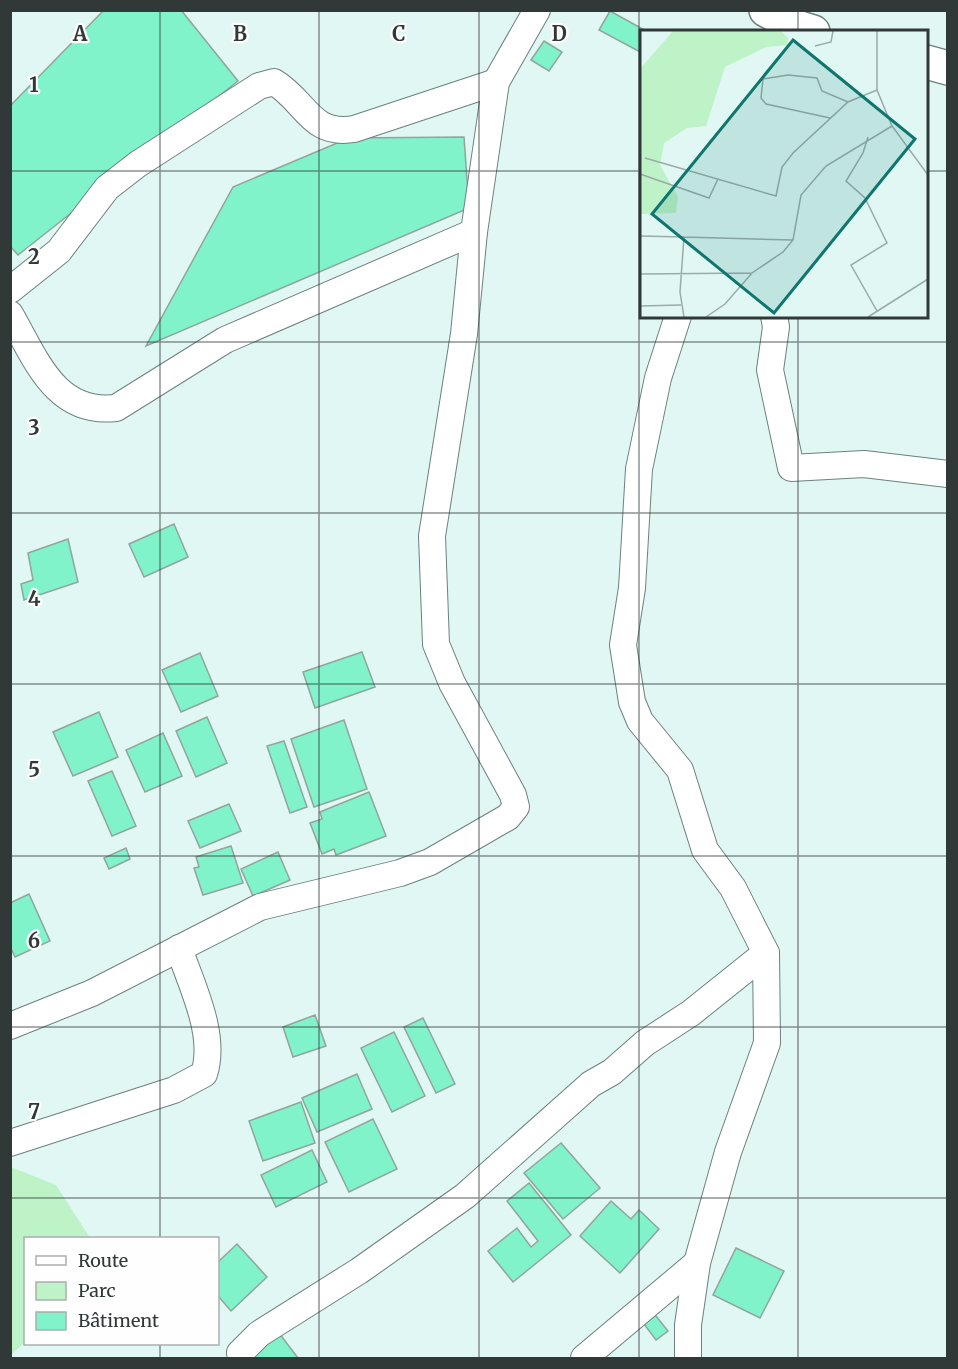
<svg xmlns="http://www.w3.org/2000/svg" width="958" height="1369" font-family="Merriweather,serif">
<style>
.green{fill:#bef2c7}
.building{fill:#80f3ca;stroke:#91a59c;stroke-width:1.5}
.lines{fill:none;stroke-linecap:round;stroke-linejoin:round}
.street-casing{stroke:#6c817e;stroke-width:28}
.secondary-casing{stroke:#6c817e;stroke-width:36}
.street{stroke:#fff;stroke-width:26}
.secondary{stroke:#fff;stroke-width:33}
.grid{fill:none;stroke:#303938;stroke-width:1.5;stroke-opacity:0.55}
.inset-road{fill:none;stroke:#9aaba9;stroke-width:1.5}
.view{fill:#0f766e;fill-opacity:0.15;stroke:#0f766e;stroke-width:3}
.inset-edge{fill:none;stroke:#303938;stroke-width:3}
.grid-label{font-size:20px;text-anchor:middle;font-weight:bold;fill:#303938;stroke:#fefefe;stroke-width:4.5;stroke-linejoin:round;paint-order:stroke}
</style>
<rect width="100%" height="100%" fill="#e0f7f4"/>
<!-- green -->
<path class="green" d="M11,1167L56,1185L90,1238H26L25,1342L11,1355Z"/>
<!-- building -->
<g class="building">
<path d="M104,10H181L238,81L18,255L10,246V106Z"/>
<path d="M610,11L648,32H642V53L599,30Z"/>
<path d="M544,41L562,52L549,71L531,60Z"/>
<path d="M464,137L469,208L146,346L233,187L349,138Z"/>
<path d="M174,524L188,557L144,577L129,544Z"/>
<path d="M68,539L78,582L24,600L21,584L33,580L28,553Z"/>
<path d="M362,652L375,687L315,708L303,672Z"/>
<path d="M200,653L218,696L181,712L162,670Z"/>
<path d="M99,712L118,757L73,776L53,732Z"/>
<path d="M207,717L227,763L196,777L176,731Z"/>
<path d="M344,720L367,789L314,807L291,739Z"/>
<path d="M163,733L182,776L145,792L126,750Z"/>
<path d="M284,741L307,807L290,813L267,746Z"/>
<path d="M112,771L136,826L112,836L88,781Z"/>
<path d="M369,792L386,836L336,855L334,849L322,854L310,823L322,819L320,812Z"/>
<path d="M229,804L241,831L200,848L188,821Z"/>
<path d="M231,846L243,883L203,895L194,868L199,867L196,857Z"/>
<path d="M126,848L130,859L109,869L104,858Z"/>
<path d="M278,852L290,880L253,896L241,869Z"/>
<path d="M29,894L50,941L15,957L10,946V903Z"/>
<path d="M315,1015L326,1046L293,1057L283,1027Z"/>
<path d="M423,1018L455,1084L436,1093L404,1027Z"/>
<path d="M394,1032L425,1096L392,1112L361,1048Z"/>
<path d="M357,1074L372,1109L317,1132L302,1098Z"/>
<path d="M301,1102L315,1143L263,1161L249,1121Z"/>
<path d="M373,1119L397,1169L349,1192L325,1142Z"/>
<path d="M561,1143L600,1188L563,1219L524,1173Z"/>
<path d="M312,1150L327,1182L276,1207L261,1175Z"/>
<path d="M529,1183L571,1235L513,1282L488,1251L517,1228L531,1247L538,1241L507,1201Z"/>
<path d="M611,1201L631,1219L639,1210L659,1229L620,1273L580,1236Z"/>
<path d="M237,1244L267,1277L231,1311L218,1296V1262Z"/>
<path d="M736,1248L784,1271L760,1318L713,1295Z"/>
<path d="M652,1311L668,1331L656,1340L641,1320Z"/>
<path d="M279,1333L298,1358H245Z"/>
</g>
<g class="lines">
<!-- street casing -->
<g class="street-casing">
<g id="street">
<path d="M10,290L59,251L107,188L138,164L259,86L274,82C307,102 310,136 354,129L496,82"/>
<path d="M10,314C36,359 55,415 116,408L225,340L474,232"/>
<path d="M678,316L658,378L639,469L632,588L623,645L632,702L640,721L680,770L705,850L733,888L766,953L767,1043L728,1152L697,1263L688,1325V1358"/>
<path d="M774,316L776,327L770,370L791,468L864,464L948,474"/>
<path d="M10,1026L92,993L260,907L400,873L430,862L508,817L516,807L513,795L452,683L436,644L432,536L464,334L474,232L496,82L537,10"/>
<path d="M10,1143L174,1090L204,1074C217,1034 191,985 179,948"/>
<path d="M241,1358L240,1353L259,1334L359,1271L465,1196L591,1084L612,1072L645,1043L691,1013L766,953"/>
<path d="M584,1358L697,1263"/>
</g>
</g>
<!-- secondary casing -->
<g class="secondary-casing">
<g id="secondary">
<path d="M766,10L800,28L813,32"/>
<path d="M926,62L948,68"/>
</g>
</g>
<!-- street -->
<use href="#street" class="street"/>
<!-- secondary -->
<use href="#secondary" class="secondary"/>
</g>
<!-- grid -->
<path class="grid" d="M160,10V1238M319,10V1358M479,10V1358M639,10V1358M798,10V32M10,171H642M926,171H948M798,316V1358M10,342H948M10,513H948M10,684H948M10,856H948M10,1027H948M10,1198H948M160,1344V1358"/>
<!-- overview -->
<g transform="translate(640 30)">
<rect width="288" height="288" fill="#e0f7f4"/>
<path d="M33,1H141L148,8L147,15L126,17L85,37L66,96L47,98L24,113L20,135L38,167L36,183L0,184V39Z" fill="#bef2c7"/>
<path class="inset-road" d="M237,1V60L252,96L288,145M175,16L191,12L193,1M190,88L126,74L121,68L123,49L148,45L177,48L182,61L208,72M228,107L223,123L206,151L225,168L247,213L211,235L237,281M5,128L136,166L142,137L153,123L208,72L237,60M0,144L69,168L78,149M0,206L44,207M0,244L112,243M0,276L41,275M44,287L40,262L44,207L153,210M66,287L85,274L112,243L143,222L153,210L161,165L186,136L252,96M228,287L288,249"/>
<path class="view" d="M153,10L275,109L134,283L12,184Z"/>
<rect width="288" height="288" class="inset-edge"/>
</g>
<g class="grid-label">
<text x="80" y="41">A</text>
<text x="240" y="41">B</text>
<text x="399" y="41">C</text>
<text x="559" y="41">D</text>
<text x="34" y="92">1</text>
<text x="34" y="264">2</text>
<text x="34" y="435">3</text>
<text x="34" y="606">4</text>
<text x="34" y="777">5</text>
<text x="34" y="948">6</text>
<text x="34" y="1119">7</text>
</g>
<!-- border -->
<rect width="958" height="1369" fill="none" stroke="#303938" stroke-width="24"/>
<!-- legend -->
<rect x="24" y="1237" width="195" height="108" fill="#fefefe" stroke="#acafaf" stroke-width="1.5"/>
<rect x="36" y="1256" width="30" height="9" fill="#ffffff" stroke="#acafaf" stroke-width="1.5"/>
<text x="78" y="1267" font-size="18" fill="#303938">Route</text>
<rect x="36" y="1282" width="30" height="18" fill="#bef2c7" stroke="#acafaf" stroke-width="1.5"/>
<text x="78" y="1297" font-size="18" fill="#303938">Parc</text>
<rect x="36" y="1312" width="30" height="18" fill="#80f3ca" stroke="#acafaf" stroke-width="1.5"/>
<text x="78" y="1327" font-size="18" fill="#303938">Bâtiment</text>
</svg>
